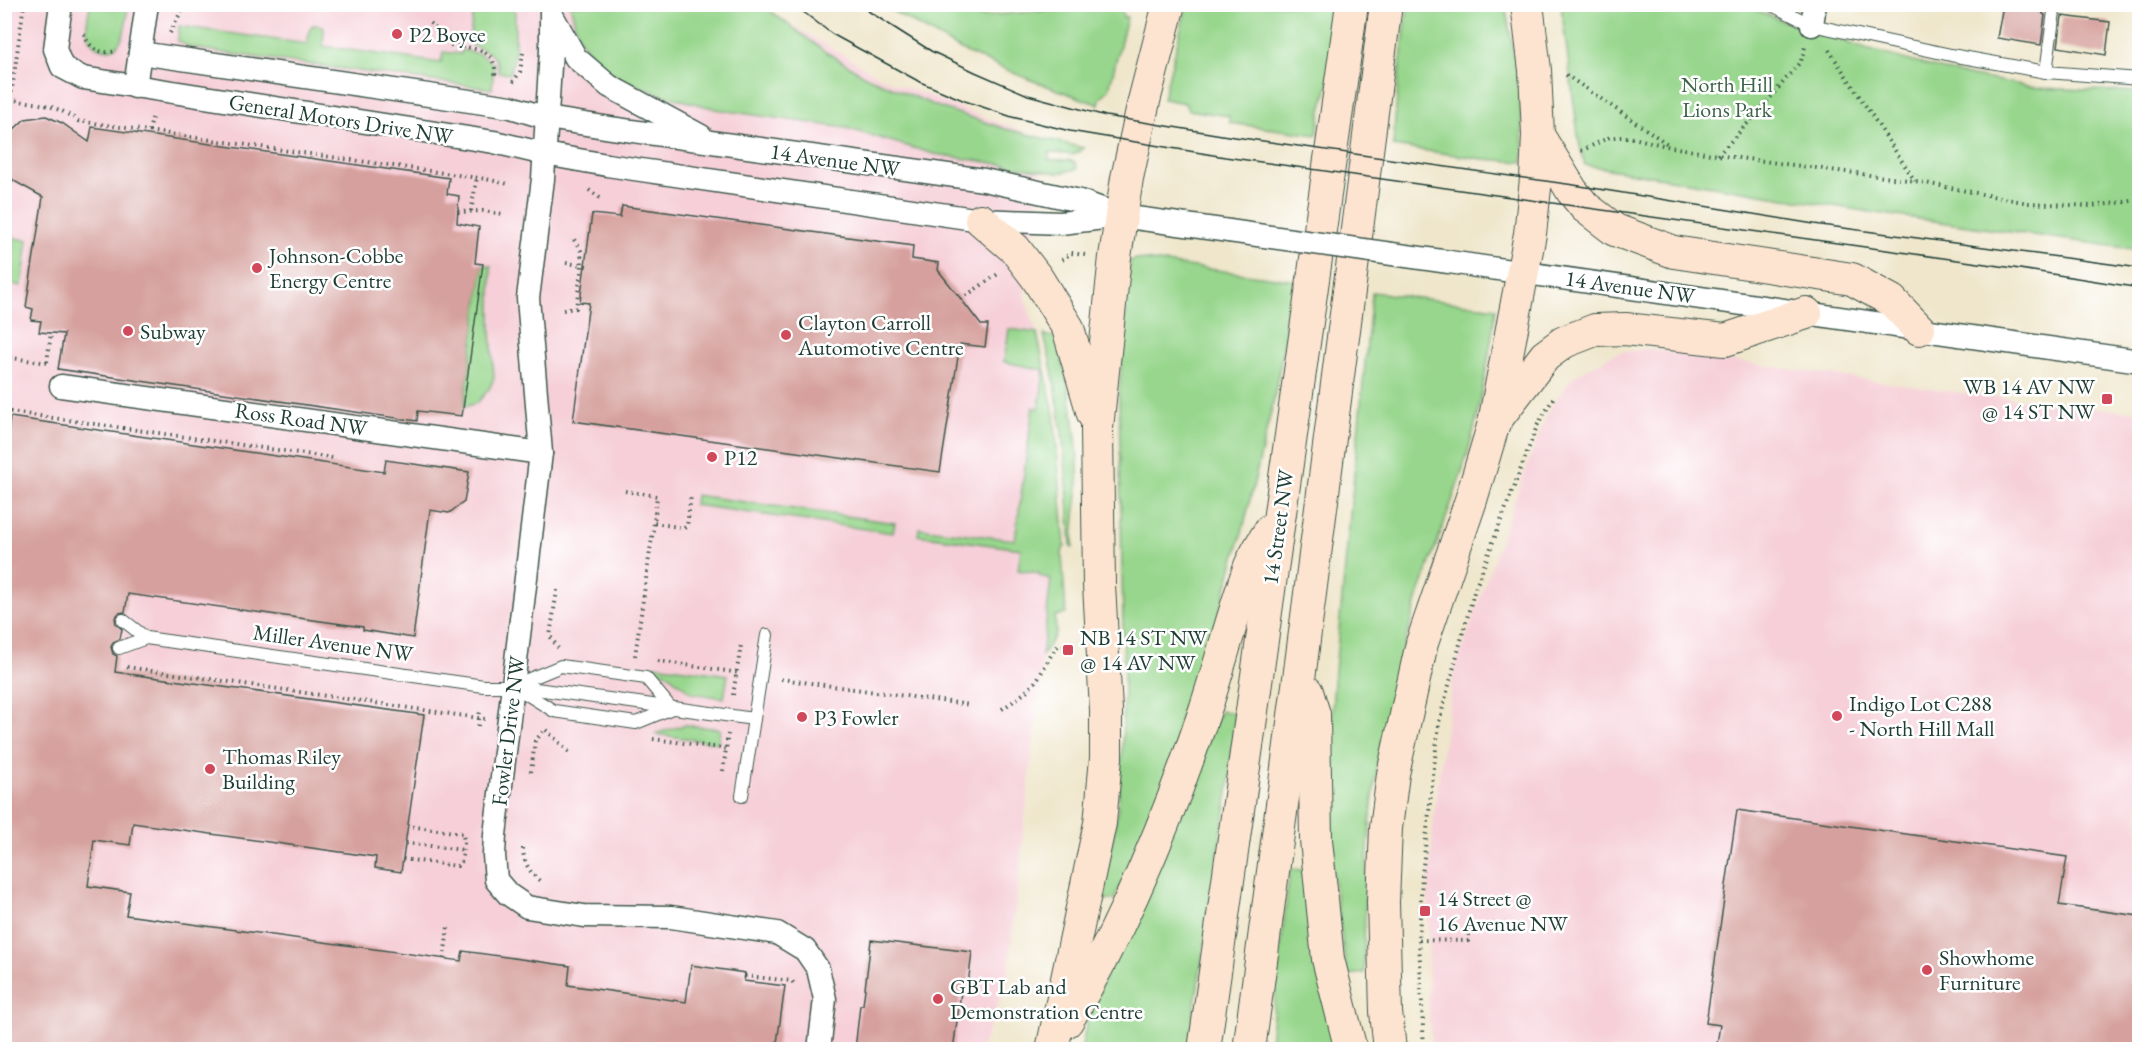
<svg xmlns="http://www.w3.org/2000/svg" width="2144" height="1054" font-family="'EB Garamond',serif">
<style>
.built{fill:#f6cfd8}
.green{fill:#97d68c;stroke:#5b8a60;stroke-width:1.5}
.building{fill:#d5a09d}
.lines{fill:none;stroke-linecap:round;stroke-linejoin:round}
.service-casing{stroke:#3e564b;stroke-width:14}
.minor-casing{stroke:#3e564b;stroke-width:25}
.secondary-casing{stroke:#3e564b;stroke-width:34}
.path{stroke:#3e564b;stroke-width:4;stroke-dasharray:1.5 4.5;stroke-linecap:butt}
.service{stroke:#fff;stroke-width:12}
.minor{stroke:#fff;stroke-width:22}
.secondary{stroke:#fde4d0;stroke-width:32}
.tram{stroke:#1f3d34;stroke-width:1.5}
.minor-bridge-casing{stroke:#3e564b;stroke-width:25;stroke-linecap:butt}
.minor-bridge{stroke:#fff;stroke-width:22}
.poi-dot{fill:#d1495b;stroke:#fff;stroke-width:2}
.labels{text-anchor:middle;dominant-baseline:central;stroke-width:5;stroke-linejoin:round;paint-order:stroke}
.poi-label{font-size:22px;fill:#1f3d34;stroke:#fff;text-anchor:start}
.park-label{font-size:22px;fill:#3d634a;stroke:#fff}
.street-label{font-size:22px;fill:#1f3d34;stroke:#fff}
</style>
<rect width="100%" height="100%" fill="#fff"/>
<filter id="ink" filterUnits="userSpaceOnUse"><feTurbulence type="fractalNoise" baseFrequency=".0167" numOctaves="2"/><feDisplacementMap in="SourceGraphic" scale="12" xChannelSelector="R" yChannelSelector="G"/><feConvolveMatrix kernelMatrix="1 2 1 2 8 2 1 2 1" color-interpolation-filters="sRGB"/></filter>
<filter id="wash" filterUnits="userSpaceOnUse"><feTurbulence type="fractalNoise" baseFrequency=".008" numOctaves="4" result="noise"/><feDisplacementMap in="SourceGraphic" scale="24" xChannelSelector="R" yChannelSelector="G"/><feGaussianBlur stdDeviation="1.35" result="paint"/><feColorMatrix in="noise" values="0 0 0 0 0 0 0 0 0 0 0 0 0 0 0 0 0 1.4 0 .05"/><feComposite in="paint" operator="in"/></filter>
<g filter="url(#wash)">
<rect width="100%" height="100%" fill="#efe6cb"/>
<!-- built -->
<g class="built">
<path d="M5,5H763L770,12L886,80L1045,140L1024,296L1037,333L1047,374L1052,578L1007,979L981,1049L5,1050Z"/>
<path d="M1648,349L1946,391L2121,411H2139V1049L1432,1050L1429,1014L1428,896L1435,805L1454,671L1531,455L1550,408L1573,377L1618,352Z"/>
</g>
<!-- green -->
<g class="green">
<path d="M90,5H128C126,19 127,35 116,47C110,50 103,50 97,47C81,38 88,19 90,5Z"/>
<path d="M474,5H515V51L510,74L498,72C500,55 483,49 469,44Z"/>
<path d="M570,5H762L826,52L867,77L939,107L1006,129L1084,148L1073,155L1049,152V160H1069L1076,163L1077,169L1058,173L934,154L846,128L720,110L659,94L621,79L600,65L579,38Z"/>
<path d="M882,5H920L952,12L985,16L1049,10L1064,5H1126V9H1122L1123,17H1127L1109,89L1100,99L1099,105L1028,79L961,50Z"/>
<path d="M1187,5H1339L1328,86L1321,110L1317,135L1230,123L1229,116L1188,110L1185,103L1163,99Z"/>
<path d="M1408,5H1505C1515,57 1523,108 1523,162L1483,159L1393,146L1398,83Z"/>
<path d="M1561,5H1745L1780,20L1866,49L1951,72L2038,88L2139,92V250L1876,213L1585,165L1579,142Z"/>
<path d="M313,25L323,26L324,28L323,46L441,63L443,52L461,54L462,50L480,54L494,64L492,89L224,53L189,47L178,41L179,26L307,44L310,29Z"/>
<path d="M5,237L28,240L22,286L5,283Z"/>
<path d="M1136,259L1296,281L1273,403L1245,521L1220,611L1158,800L1114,900L1102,899L1118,808L1122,752L1124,685L1119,395L1130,261Z"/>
<path d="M483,265L491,266V330L494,378L489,389L477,403L464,407Z"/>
<path d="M1372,292L1496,308C1490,350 1483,392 1473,433C1459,489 1436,542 1418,597C1409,627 1401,658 1393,689C1369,782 1364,878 1364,973L1347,975L1332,868L1330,747L1334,681L1347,546Z"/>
<path d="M1009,329L1037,333L1054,414L1064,535L1065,547L1063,548L1062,555L1066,614L1055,616L1056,633L1042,656L1051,579L1039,576V573L1018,570L1021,549L918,535L919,528L1015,540L1033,407L1039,409L1044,370L1004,362Z"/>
<path d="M1044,335L1057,338C1066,378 1076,421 1078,462C1080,491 1073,518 1073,547H1071C1067,475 1062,405 1044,335Z"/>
<path d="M695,495L895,523L893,533L694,505Z"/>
<path d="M655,665L728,675L724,698L692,693L665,672L654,669Z"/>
<path d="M1221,711L1235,713L1230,779L1188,1049L1081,1050L1088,1016Z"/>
<path d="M685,725L720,729L718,743L654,734Z"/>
<path d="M1290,869L1304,870L1337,1049L1269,1050Z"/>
</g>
<g id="blocks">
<!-- building -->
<g class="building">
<path d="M2003,5L2043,12V14L2045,15L2041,45L1997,38Z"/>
<path d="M2062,16L2110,22L2106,55L2058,47Z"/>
<path d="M46,116L62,123L89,142L92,127L449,178L447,194L459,196L457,223L479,227L475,263L483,264L462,416L418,411L417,421L58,369L64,334L39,332L41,321L31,320L33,309L26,307L43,197L14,181L4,167V148L10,133L25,119Z"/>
<path d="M622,206L913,246L912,259L939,263L938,270L961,299L981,325H988L985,347L960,344L940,472L573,421L589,303L580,302L592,214L620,217Z"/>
<path d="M10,417L384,472L386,460L469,472L464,502L449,513L430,510L413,638L363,630V627L128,594L125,612L119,613L115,618L116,624L122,629L120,639L113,642L111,647L113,654L117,656L115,672L424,715L401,872L375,868L376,857L133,823L130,845L94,840L88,886L130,892L126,915L461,961L463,951L570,966L568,985L686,1002L691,965L745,973L744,981L785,986L776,1050H4V432H8Z"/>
<path d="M1737,810L2067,857L2059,905L2139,916V1050H1716L1720,1025L1706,1023Z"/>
<path d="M871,940L972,952L967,993L961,992L953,1050H855L860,1005H863Z"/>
</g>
</g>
</g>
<g filter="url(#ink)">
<use href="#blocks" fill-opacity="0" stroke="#3e564b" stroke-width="1.5"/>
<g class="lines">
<!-- service casing -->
<g class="service-casing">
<g id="service">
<path d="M1770,4L1812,25L1951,55L2046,72L2140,79"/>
<path d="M2046,72L2055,4"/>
<path d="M123,620L146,638"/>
<path d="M119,648L146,638L484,686H514L754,719"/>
<path d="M515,685L561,666L646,678L671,708"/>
<path d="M517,688L554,711L636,723L670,709"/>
<path d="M742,796L767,635"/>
</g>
</g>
<!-- minor casing -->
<g class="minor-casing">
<g id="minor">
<path d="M61,4L55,49L62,67L83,78L494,142L545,154L607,165L981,220L1061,223L1121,216"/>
<path d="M551,4V50L543,179L528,298L541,453L495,835L494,855L496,880L508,894L527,907L584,916L671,917L777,933L805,950L818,969L825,999L819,1050"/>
<path d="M553,17L576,58L609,86L701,136"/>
<path d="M1812,25L1815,4"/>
<path d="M140,53L511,107L547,118L611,128L984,180L1080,201L1121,216L1229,231"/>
<path d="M135,87L147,4"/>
<path d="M1449,262L2140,361"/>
<path d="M61,386L541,453"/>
</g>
</g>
<!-- secondary casing -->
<g class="secondary-casing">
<g id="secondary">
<path d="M1538,135L1572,191L1585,207L1615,230L1674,252L1852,279L1892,301L1919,329"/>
<path d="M981,220L1015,249L1037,278L1068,328L1093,414"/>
<path d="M1498,417L1545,356L1564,342L1595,330L1625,329L1725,340L1806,313"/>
<path d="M1307,692L1314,714L1316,840L1328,959L1351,1050"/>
<path d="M1067,1021C1125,924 1169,817 1205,710C1221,662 1233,613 1250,566C1255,554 1263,542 1270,530"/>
<path d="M1053,1045L1100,823L1106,758V710L1099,585L1097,428L1115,257L1127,178L1144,101L1169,4"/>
<path d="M1204,1050L1352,4"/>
<path d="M1249,1050L1300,671L1386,4"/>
<path d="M1390,1050L1386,1012L1383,902L1386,828L1393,774L1422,643L1471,500L1494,423L1530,234L1536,179L1538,135L1535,70L1527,4"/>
</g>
</g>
<!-- path -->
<g class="path">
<path d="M430,23L450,45C475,49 498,47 495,79"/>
<path d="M170,33L185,4"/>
<path d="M84,34C89,48 100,55 115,51"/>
<path d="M1829,50L1915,181"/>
<path d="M1566,75L1669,145"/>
<path d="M513,82L520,72L523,53"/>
<path d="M4,99C34,103 54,103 78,121L486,179L508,184"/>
<path d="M149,131L153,115"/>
<path d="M4,146L24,4"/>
<path d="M1581,151L1610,137H1629L1671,147L1717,155L1915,181L2028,203L2091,206L2140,200"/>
<path d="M1718,155L1760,110L1801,61L1805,47"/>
<path d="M589,190L600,198"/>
<path d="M471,211L477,177"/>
<path d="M458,212L483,211L504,214"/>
<path d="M1062,260L1071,253L1085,255"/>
<path d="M566,263L582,265L581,251L573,238"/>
<path d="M961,299L998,274"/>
<path d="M563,310L576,308L582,265L587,266"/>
<path d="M4,357L49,363"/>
<path d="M47,362L51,333"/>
<path d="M4,411L333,458"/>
<path d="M625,491L657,496L654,523L684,528L687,526L691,495"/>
<path d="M557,590L550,636L558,648"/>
<path d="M635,656L654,523"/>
<path d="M658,661L740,673"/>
<path d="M127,667L485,719"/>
<path d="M781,679L971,705"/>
<path d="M733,695L741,645"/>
<path d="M1002,709C1014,701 1026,693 1035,682C1044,671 1048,657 1058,646L1073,645"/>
<path d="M478,726L480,711"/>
<path d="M546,730L569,752"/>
<path d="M653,739L729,749"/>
<path d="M723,771L728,734"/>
<path d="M531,772L535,741L545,729"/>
<path d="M406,843L463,850"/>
<path d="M523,848C523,862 530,873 541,882"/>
<path d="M403,859L457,866L461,862C463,853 466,842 462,833L408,826"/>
<path d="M1419,940L1468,941L1470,927"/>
<path d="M444,959L448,927"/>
<path d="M745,976L792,981L794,984"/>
<path d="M1424,1050L1419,940L1422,875L1439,722L1474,592L1537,426L1554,397"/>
</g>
<!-- service -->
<use href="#service" class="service"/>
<!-- minor -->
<use href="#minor" class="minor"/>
<!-- secondary -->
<use href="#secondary" class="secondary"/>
<!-- tram -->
<g class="tram">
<path d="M793,4L832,34L920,82L965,101L1012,117L1070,131L1225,157L2007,267L2140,288"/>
<path d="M857,4L931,51L975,72L1028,95L1106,116L1228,136L1574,185L1814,224L2140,268"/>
</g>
<!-- minor-bridge casing -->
<g class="minor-bridge-casing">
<path id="minor-bridge" d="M1229,231L1449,262"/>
</g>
<!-- minor-bridge -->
<use href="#minor-bridge" class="minor-bridge"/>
</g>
</g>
<!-- markers -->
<g class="poi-dot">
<circle cx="397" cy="34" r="6"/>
<circle cx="257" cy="268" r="6"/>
<circle cx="128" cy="331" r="6"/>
<circle cx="786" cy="335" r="6"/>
<rect x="2101" y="393" width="12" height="12" rx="3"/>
<circle cx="712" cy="457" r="6"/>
<rect x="1062" y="644" width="12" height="12" rx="3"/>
<circle cx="1837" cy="716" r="6"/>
<circle cx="802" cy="717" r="6"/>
<circle cx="210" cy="769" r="6"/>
<rect x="1419" y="905" width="12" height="12" rx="3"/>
<circle cx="1927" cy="970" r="6"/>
<circle cx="938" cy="999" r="6"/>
</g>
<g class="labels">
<!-- poi labels -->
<g class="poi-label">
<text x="409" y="34">P2 Boyce</text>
<text x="269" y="255">Johnson-Cobbe<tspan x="269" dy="25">Energy Centre</tspan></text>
<text x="798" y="322">Clayton Carroll<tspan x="798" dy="25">Automotive Centre</tspan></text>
<text x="140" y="331">Subway</text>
<text x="2095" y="386" text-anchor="end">WB 14 AV NW<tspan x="2095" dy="25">@ 14 ST NW</tspan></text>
<text x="724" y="457">P12</text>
<text x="1080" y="637">NB 14 ST NW<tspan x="1080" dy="25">@ 14 AV NW</tspan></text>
<text x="1849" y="703">Indigo Lot C288<tspan x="1849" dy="25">- North Hill Mall</tspan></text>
<text x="814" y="717">P3 Fowler</text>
<text x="222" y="756">Thomas Riley<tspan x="222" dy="25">Building</tspan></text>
<text x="1437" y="898">14 Street @<tspan x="1437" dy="25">16 Avenue NW</tspan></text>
<text x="1939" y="957">Showhome<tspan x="1939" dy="25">Furniture</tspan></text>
<text x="950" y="986">GBT Lab and<tspan x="950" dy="25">Demonstration Centre</tspan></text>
</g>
<!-- park labels -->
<g class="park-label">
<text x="1727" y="84">North Hill<tspan x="1727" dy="25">Lions Park</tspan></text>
</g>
<!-- street labels -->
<g class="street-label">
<text transform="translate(341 119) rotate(9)">General Motors Drive NW</text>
<text transform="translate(835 160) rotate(8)">14 Avenue NW</text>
<text transform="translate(1630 287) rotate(8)">14 Avenue NW</text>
<text transform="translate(301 419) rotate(8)">Ross Road NW</text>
<text transform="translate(1278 527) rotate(-82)">14 Street NW</text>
<text transform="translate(333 643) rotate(8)">Miller Avenue NW</text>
<text transform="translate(508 731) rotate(-83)">Fowler Drive NW</text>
</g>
</g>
<!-- margin -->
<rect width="2144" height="1054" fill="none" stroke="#fff" stroke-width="24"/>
</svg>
